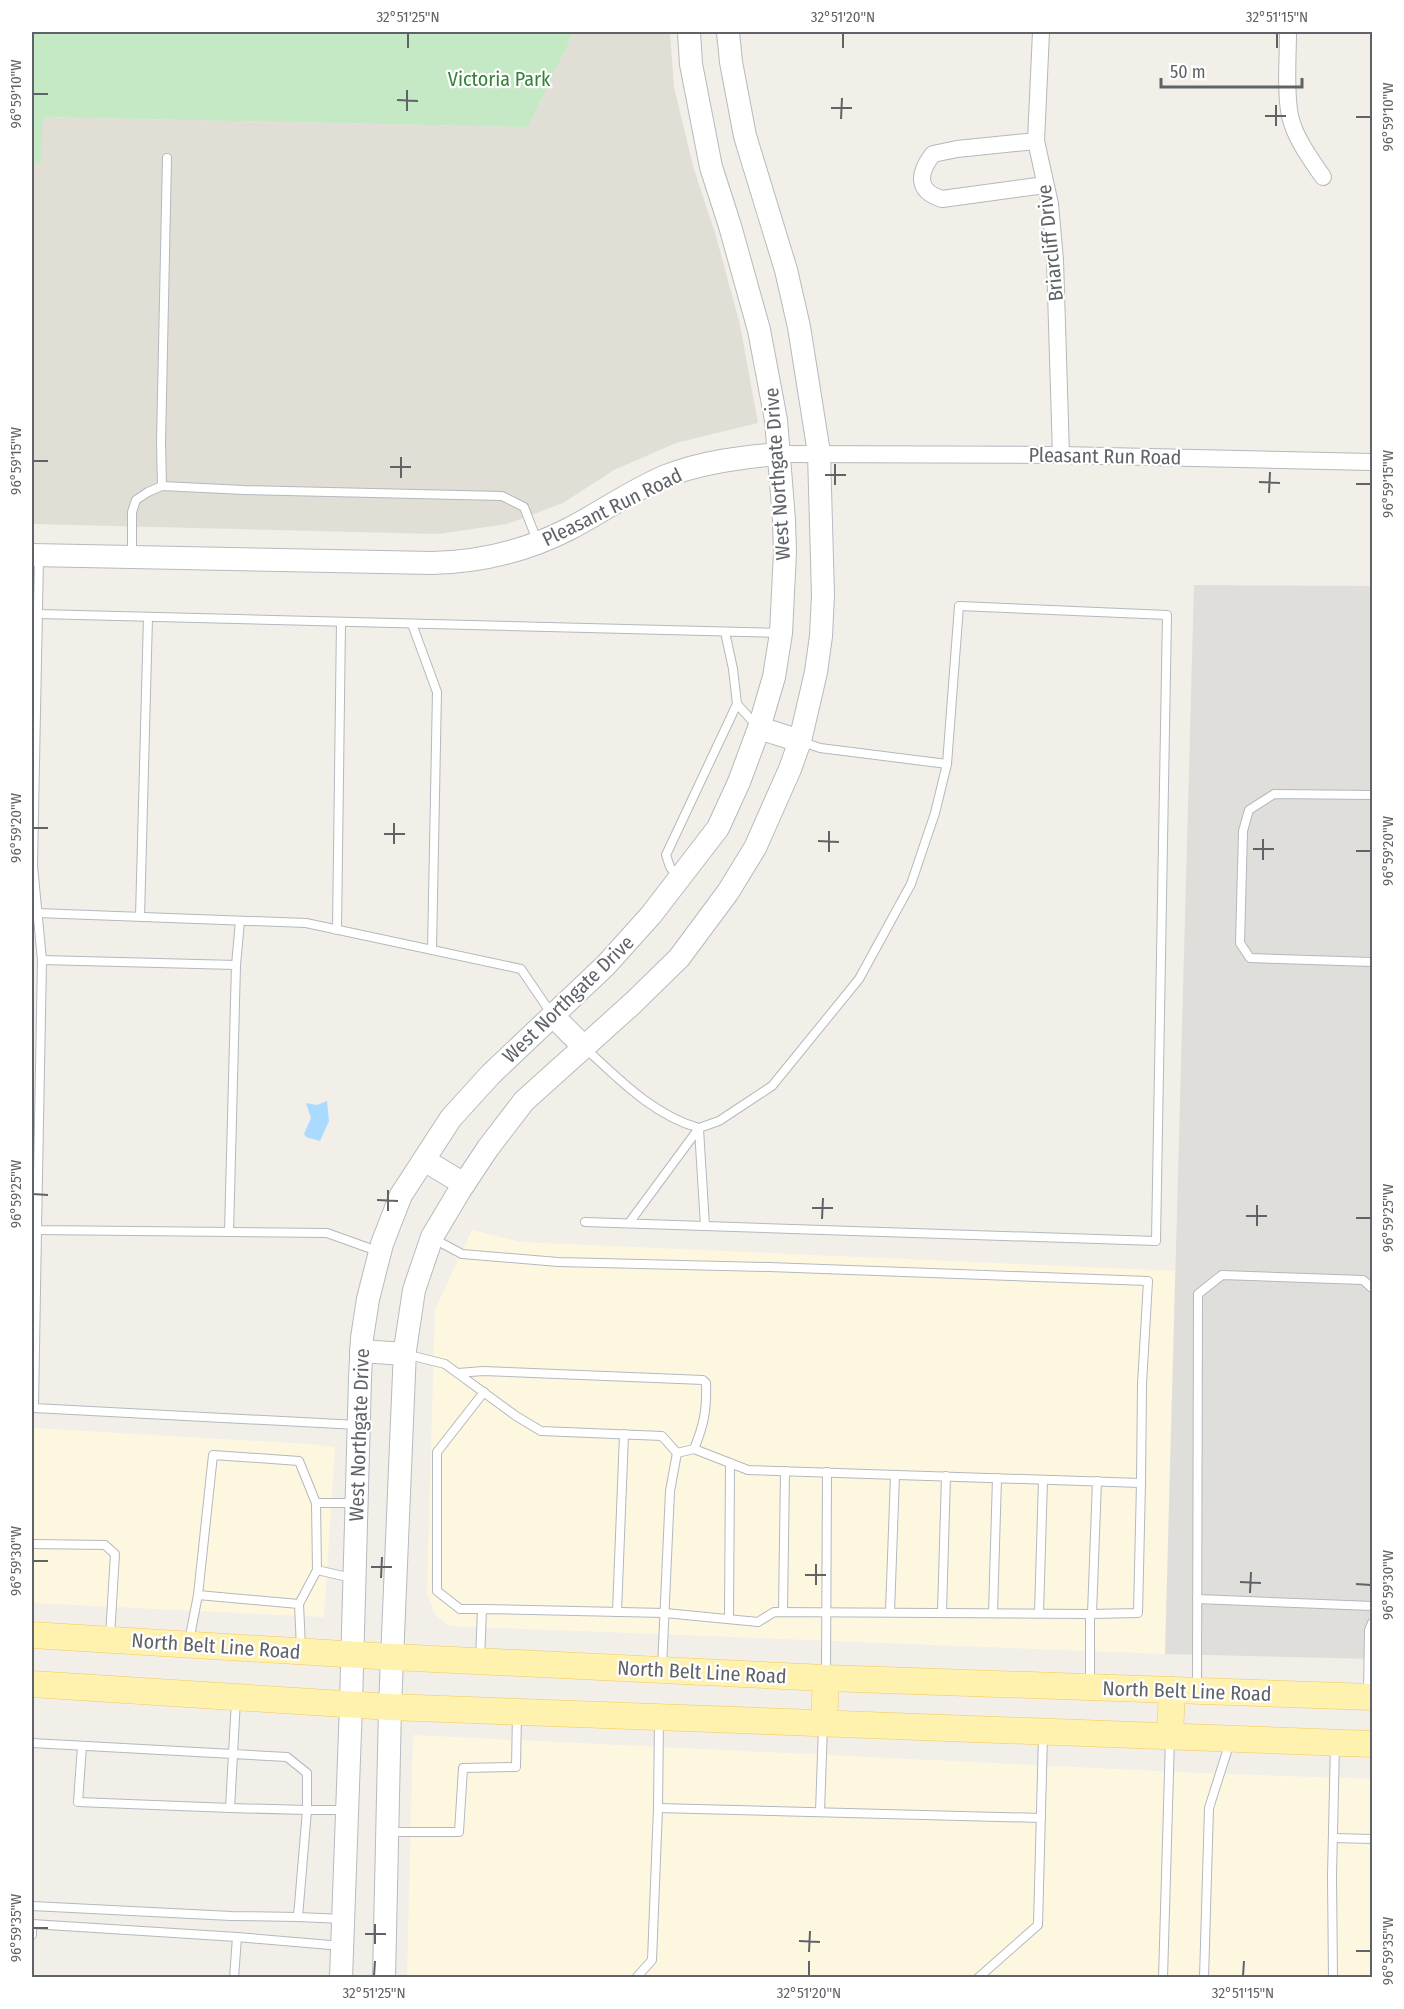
<svg xmlns="http://www.w3.org/2000/svg" width="1404" height="2009" font-family="'Fira Sans Condensed',sans-serif">
<style>
.commercial{fill:#fef7e0}
.industrial{fill:#e0deda}
.education{fill:#e1ded6}
.green{fill:#c5e8c5}
.water{fill:#aadaff}
.lines{fill:none;stroke-linecap:round;stroke-linejoin:round}
.lane-casing{stroke:#b5b8bc;stroke-width:10}
.street-casing{stroke:#b5b8bc;stroke-width:18}
.secondary-casing{stroke:#b6babf;stroke-width:24}
.primary-casing{stroke:#f2c960;stroke-width:27}
.lane{stroke:#fff;stroke-width:8}
.street{stroke:#fff;stroke-width:16}
.secondary{stroke:#fff;stroke-width:22}
.primary{stroke:#fff2af;stroke-width:26}
.ticks{fill:none;stroke:#5f6368;stroke-width:2}
.labels{text-anchor:middle;dominant-baseline:central;stroke-width:4.5;stroke-linejoin:round;paint-order:stroke}
.park-label{font-size:20px;fill:#348238;stroke:#fff}
.street-label{font-size:20px;fill:#5f6368;stroke:#fff}
.neatline{fill:none;stroke:#5f6368;stroke-width:2}
.ticks-label{font-size:15px;text-anchor:middle;fill:#5f6368}
</style>
<rect width="100%" height="100%" fill="#f1efe8"/>
<!-- commercial -->
<g class="commercial">
<path d="M472,1230L520,1242L1175,1271L1165,1654L448,1626L434,1613L427,1592L435,1310Z"/>
<path d="M32,1428L309,1444L335,1447L324,1617L32,1603Z"/>
<path d="M413,1735L1199,1773L1372,1779V1977L407,1978Z"/>
</g>
<!-- industrial -->
<path class="industrial" d="M1194,585L1372,586V1659L1165,1654Z"/>
<!-- education -->
<path class="education" d="M574,32H670L674,87L693,166L716,236L740,325L758,423L676,443L614,470L563,503L507,524L438,534L32,524V163L41,162L42,117L528,127Z"/>
<!-- green -->
<path class="green" d="M32,32H574L528,127L43,117L41,163H32Z"/>
<!-- water -->
<path class="water" d="M327,1101L329,1121L320,1141L306,1137L304,1134L311,1118L306,1103L317,1105Z"/>
<g class="lines">
<!-- lane casing -->
<g class="lane-casing">
<g id="lane">
<path d="M162,486L161,443L167,158"/>
<path d="M132,554V512L136,500L148,492L162,486L244,490L502,496L524,507L538,543"/>
<path d="M39,557L33,866L42,960L37,1230L327,1233L380,1252"/>
<path d="M38,614L781,633"/>
<path d="M412,624L437,692L432,950"/>
<path d="M737,704L757,726"/>
<path d="M800,741L820,748L947,764"/>
<path d="M1372,795L1274,794L1249,810L1243,831L1240,943L1250,958L1372,962"/>
<path d="M678,878L670,867L666,855L737,704L733,669L725,632"/>
<path d="M37,913L306,923L521,969L551,1013"/>
<path d="M140,917L148,617"/>
<path d="M337,930L341,622"/>
<path d="M42,960L236,965L229,1232"/>
<path d="M236,965L240,921"/>
<path d="M585,1048C619,1079 653,1115 699,1128"/>
<path d="M699,1129L705,1226"/>
<path d="M585,1222C776,1229 966,1235 1156,1241L1167,615L959,606L947,764L935,813L911,884L859,979L772,1086L719,1121L699,1128L629,1223"/>
<path d="M37,1230L34,1408L358,1425"/>
<path d="M434,1239L462,1254L558,1262L769,1267L1148,1281L1142,1384L1141,1483"/>
<path d="M405,1354L445,1364L516,1416L541,1431L662,1436L677,1453"/>
<path d="M458,1373L483,1371L703,1380L706,1383C707,1409 704,1425 694,1449"/>
<path d="M316,1503L317,1570"/>
<path d="M32,1544L105,1545L115,1554L110,1636"/>
<path d="M198,1595L299,1604"/>
<path d="M1197,1599L1372,1606"/>
<path d="M482,1609H460L437,1591V1452L484,1392"/>
<path d="M617,1612L624,1434"/>
<path d="M783,1612L785,1471"/>
<path d="M890,1612L895,1475"/>
<path d="M942,1612L946,1476"/>
<path d="M993,1613L997,1478"/>
<path d="M1039,1613L1043,1480"/>
<path d="M1092,1614L1097,1481"/>
<path d="M729,1619L730,1463"/>
<path d="M189,1641L198,1595L213,1455L299,1461L316,1503H356"/>
<path d="M301,1648L299,1604L317,1570L352,1578"/>
<path d="M480,1660L482,1609L665,1613L758,1622L774,1612L1090,1614"/>
<path d="M662,1668L670,1491L677,1453L694,1449L748,1470L1141,1483L1138,1613L1090,1614V1684"/>
<path d="M826,1675L827,1472"/>
<path d="M1197,1688L1198,1294L1222,1275L1363,1280L1372,1288"/>
<path d="M1368,1694L1369,1630L1372,1623"/>
<path d="M32,1743L287,1757L307,1773V1810L230,1808L236,1700"/>
<path d="M82,1746L78,1802L230,1808"/>
<path d="M658,1808L1041,1818"/>
<path d="M820,1812L823,1726"/>
<path d="M388,1832H459L463,1768L516,1767L517,1714"/>
<path d="M1333,1838L1372,1839"/>
<path d="M32,1906L231,1916L298,1917L307,1810H347"/>
<path d="M298,1917L343,1919"/>
<path d="M32,1935V1924L237,1937L342,1946"/>
<path d="M234,1978L237,1937"/>
<path d="M636,1978L652,1960L658,1808L659,1720"/>
<path d="M978,1978L1038,1925L1043,1735"/>
<path d="M1163,1978L1170,1738"/>
<path d="M1204,1978L1209,1808L1230,1742"/>
<path d="M1333,1978L1332,1876L1335,1744"/>
</g>
</g>
<!-- street casing -->
<g class="street-casing">
<g id="street">
<path d="M1041,32L1036,141L1050,204L1055,260L1061,455"/>
<path d="M1288,32C1288,57 1285,91 1290,116C1295,138 1310,158 1323,177"/>
<path d="M1036,141L957,149L933,154C918,173 916,191 942,199L1045,185"/>
<path d="M779,454L1061,455L1372,462"/>
</g>
</g>
<!-- secondary casing -->
<g class="secondary-casing">
<g id="secondary">
<path d="M32,555L432,563C481,562 526,551 569,529C602,512 632,490 666,476C702,462 741,457 779,454"/>
<path d="M759,728L800,741"/>
<path d="M553,1016L584,1047"/>
<path d="M424,1160L464,1184"/>
<path d="M361,1351L405,1354"/>
<path d="M341,1978L351,1704L360,1379L362,1338L368,1299L382,1244L401,1195L451,1118L491,1074L606,965L651,915L718,828L739,782L759,728L774,677L781,633L785,552L784,520L776,420L759,330L730,226L711,167L691,64L689,32"/>
<path d="M384,1978L390,1707L405,1350L414,1290L432,1237L460,1190L488,1148L524,1101L633,1003L679,958L728,892L755,848L790,769L800,741L816,672L821,636L823,595L819,453L799,327L786,270L745,136L731,62L728,32"/>
</g>
</g>
<!-- primary casing -->
<g class="primary-casing">
<g id="primary">
<path d="M32,1635L393,1657L826,1678L1372,1697"/>
<path d="M32,1684L390,1707L1372,1744"/>
<path d="M824,1723L826,1678"/>
<path d="M1170,1736L1172,1690"/>
</g>
</g>
<!-- lane -->
<use href="#lane" class="lane"/>
<!-- street -->
<use href="#street" class="street"/>
<!-- secondary -->
<use href="#secondary" class="secondary"/>
<!-- primary -->
<use href="#primary" class="primary"/>
</g>
<!-- ticks -->
<path class="ticks" d="M408,48V33M843,48V33M1277,48V33M33,94H48M397,100L418,101M831,108H852M407,111V90M1265,116H1286M1356,117H1371M841,119L842,98M1276,126V105M33,461H48M390,467H411M825,475H846M401,478V457M1259,482L1280,483M1356,484H1371M835,485V464M1269,493L1270,472M33,828H48M384,834H405M818,841L839,842M394,844V823M1253,849H1274M1356,851H1371M829,852V831M1263,860V839M33,1194L48,1195M377,1200L398,1201M812,1208H833M388,1211V1190M1246,1216H1267M1356,1218H1371M822,1219L823,1198M1257,1226V1205M33,1561H48M371,1567H392M805,1575H826M381,1578L382,1557M1240,1582L1261,1583M1356,1584L1371,1585M816,1585V1564M1250,1593L1251,1572M33,1928H48M365,1934H386M799,1941L820,1942M375,1944V1924M1356,1951H1371M809,1952L810,1931M374,1976L375,1961M809,1976V1961M1243,1976L1244,1961"/>
<g class="labels">
<!-- park labels -->
<g class="park-label">
<text x="499" y="79">Victoria Park</text>
</g>
<!-- street labels -->
<g class="street-label">
<text transform="translate(1050 243) rotate(-96)">Briarcliff Drive</text>
<text transform="translate(1105 456) rotate(1)">Pleasant Run Road</text>
<text transform="translate(777 474) rotate(-94)">West Northgate Drive</text>
<text transform="translate(612 507) rotate(-26)">Pleasant Run Road</text>
<text transform="translate(568 999) rotate(-44)">West Northgate Drive</text>
<text transform="translate(359 1435) rotate(-88)">West Northgate Drive</text>
<text transform="translate(216 1646) rotate(4)">North Belt Line Road</text>
<text transform="translate(702 1672) rotate(3)">North Belt Line Road</text>
<text transform="translate(1187 1691) rotate(2)">North Belt Line Road</text>
</g>
</g>
<!-- border -->
<rect width="1404" height="2009" fill="none" stroke="#ffffff" stroke-width="66"/>
<!-- scale -->
<path d="M1161 78v9h141v-9" fill="none" stroke="#5f6368" stroke-width="3"/>
<text x="1170" y="78" font-size="18" fill="#5f6368" stroke="#ffffff" stroke-width="4.5" paint-order="stroke">50 m</text>
<rect x="33" y="33" width="1338" height="1943" class="neatline"/>
<g class="ticks-label">
<text x="408" y="22">32°51'25"N</text>
<text x="843" y="22">32°51'20"N</text>
<text x="1277" y="22">32°51'15"N</text>
<text transform="translate(16 94) rotate(-90)" y="5">96°59'10"W</text>
<text transform="translate(1388 117) rotate(-90)" y="5">96°59'10"W</text>
<text transform="translate(16 461) rotate(-90)" y="5">96°59'15"W</text>
<text transform="translate(1388 484) rotate(-90)" y="5">96°59'15"W</text>
<text transform="translate(16 828) rotate(-90)" y="5">96°59'20"W</text>
<text transform="translate(1388 851) rotate(-90)" y="5">96°59'20"W</text>
<text transform="translate(16 1194) rotate(-90)" y="5">96°59'25"W</text>
<text transform="translate(1388 1218) rotate(-90)" y="5">96°59'25"W</text>
<text transform="translate(16 1561) rotate(-90)" y="5">96°59'30"W</text>
<text transform="translate(1388 1585) rotate(-90)" y="5">96°59'30"W</text>
<text transform="translate(16 1928) rotate(-90)" y="5">96°59'35"W</text>
<text transform="translate(1388 1951) rotate(-90)" y="5">96°59'35"W</text>
<text x="374" y="1998">32°51'25"N</text>
<text x="809" y="1998">32°51'20"N</text>
<text x="1243" y="1998">32°51'15"N</text>
</g>
</svg>
